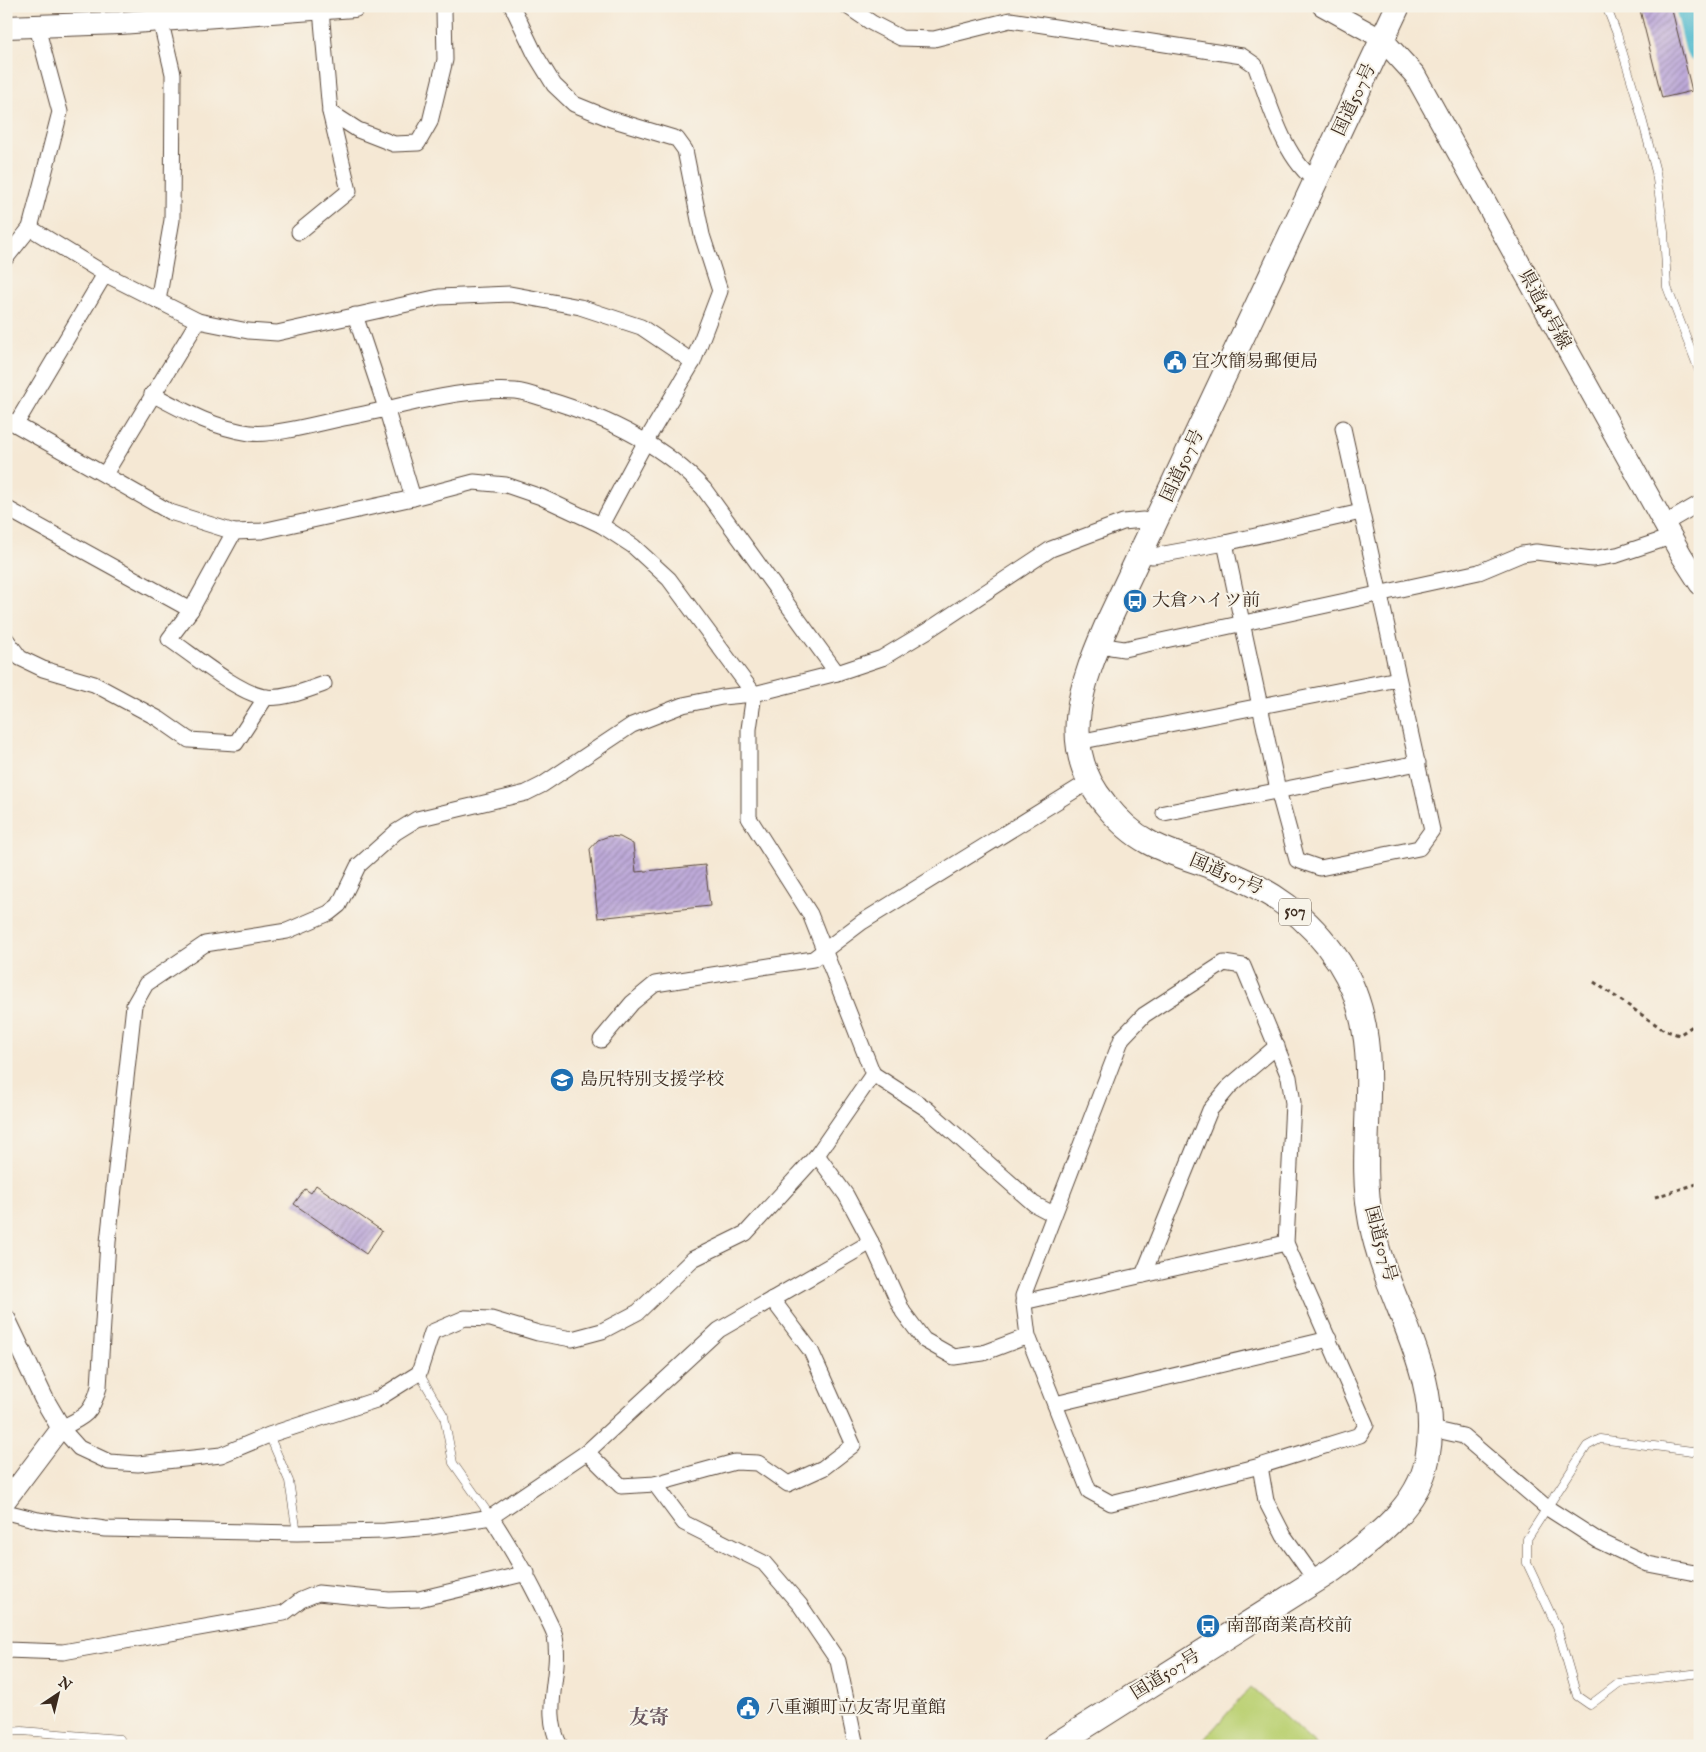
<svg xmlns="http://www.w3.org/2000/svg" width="1706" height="1752" font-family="'IM FELL English','Noto Serif JP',serif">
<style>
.green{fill:#bcd174;stroke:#7c7e49}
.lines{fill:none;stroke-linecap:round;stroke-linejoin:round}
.river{stroke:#50b9cd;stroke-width:30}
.building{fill:url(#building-hatch)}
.service-casing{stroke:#574639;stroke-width:9}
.minor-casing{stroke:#574639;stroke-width:17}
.tertiary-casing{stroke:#574639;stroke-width:21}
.secondary-casing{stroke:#574639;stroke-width:23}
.primary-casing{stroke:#574639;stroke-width:24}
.trunk-casing{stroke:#574639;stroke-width:26}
.path{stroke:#574639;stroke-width:3;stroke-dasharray:4 4;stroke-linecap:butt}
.service{stroke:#fff;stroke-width:8}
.minor{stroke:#fff;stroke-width:15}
.tertiary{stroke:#fff;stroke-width:19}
.secondary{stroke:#fff;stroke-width:21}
.primary{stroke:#fff;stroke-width:22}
.trunk{stroke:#fff;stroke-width:24}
.labels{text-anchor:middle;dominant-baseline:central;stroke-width:4;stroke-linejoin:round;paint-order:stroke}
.shield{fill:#f7f3e8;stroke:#73665b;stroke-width:1}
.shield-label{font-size:16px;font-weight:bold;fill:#3b2a1e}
.street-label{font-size:18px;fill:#3b2a1e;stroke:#f7f3e8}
.poi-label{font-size:18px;fill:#3b2a1e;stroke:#f7f3e8;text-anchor:start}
.quarter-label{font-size:20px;font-weight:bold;fill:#69575f;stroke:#f7f3e8}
</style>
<defs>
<pattern id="building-hatch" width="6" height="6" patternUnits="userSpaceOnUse" patternTransform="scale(1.25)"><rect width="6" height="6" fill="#beaad9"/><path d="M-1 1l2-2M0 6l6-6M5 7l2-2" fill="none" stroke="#9c8baf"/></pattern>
</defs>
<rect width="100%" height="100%" fill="#f7f3e8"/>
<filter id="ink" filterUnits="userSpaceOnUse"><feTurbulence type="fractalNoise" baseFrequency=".02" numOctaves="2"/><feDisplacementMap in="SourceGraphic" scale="10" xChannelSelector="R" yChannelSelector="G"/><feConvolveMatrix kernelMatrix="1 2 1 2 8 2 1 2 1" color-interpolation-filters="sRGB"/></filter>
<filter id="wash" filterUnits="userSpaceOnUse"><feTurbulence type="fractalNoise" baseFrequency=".0096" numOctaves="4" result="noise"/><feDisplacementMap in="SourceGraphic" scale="20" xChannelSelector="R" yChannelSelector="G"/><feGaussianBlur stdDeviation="1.12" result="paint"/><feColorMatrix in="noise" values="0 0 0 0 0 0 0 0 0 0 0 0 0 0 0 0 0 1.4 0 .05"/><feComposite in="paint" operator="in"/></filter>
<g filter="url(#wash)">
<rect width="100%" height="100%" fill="#f5e8d4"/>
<!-- green -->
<path class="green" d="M1251,1687L1317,1746H1198Z"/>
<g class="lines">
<!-- river -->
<path class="river" d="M1690,6L1700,48"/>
</g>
<g id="blocks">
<!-- building -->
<g class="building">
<path d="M1639,6H1671L1692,91L1662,98Z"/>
<path d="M609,836L620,837L633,844L636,872L705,865L710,906L598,918L590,849L598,840Z"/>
<path d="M316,1185L382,1231L366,1254L294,1204L305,1189L311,1193Z"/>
</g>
</g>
</g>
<g filter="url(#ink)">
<use href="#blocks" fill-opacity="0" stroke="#574639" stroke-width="1"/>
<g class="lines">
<!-- service casing -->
<g class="service-casing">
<g id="service">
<path d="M1606,6L1617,34L1636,96L1656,172L1664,232L1667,287L1700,373"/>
<path d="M419,1373L444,1416L453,1463L491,1517"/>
<path d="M269,1435L289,1481L297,1533"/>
<path d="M1700,1452L1600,1439L1587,1446L1527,1539V1563L1557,1627L1577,1696L1590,1705L1619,1683L1700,1673"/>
<path d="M6,1732L22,1731L120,1739"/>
</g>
</g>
<!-- minor casing -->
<g class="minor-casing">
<g id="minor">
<path d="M157,6L173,74L172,220L158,301"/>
<path d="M512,6L535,54L554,85L574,104L611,119L677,139L685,150L702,235L720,291L693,362"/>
<path d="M847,6L872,23L901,38L934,39L1010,20L1242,56L1255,65C1270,103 1283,158 1317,182"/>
<path d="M321,10L330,112L358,130L394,144L418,143L430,122L445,60L444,10L442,6"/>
<path d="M30,228L105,274L198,321L248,331L277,333L439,297L510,294L580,307L641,327L693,362L646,441L601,525"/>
<path d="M299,232L349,191L330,112"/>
<path d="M6,258L30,228L60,112L37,27"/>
<path d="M355,315L387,411L413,498"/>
<path d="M152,394C184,411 214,428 250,433C274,436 319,423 344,418C400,408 458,387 515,391C525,392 536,396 545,399C603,416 663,444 704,489L837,673"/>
<path d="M6,419L170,512L234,532L262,531L413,498L474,482L506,485L541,497L601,525L633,546L669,579L754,694L749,729V818L810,914L873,1074L927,1109L1034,1204L1053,1214"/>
<path d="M16,424L105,274"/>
<path d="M105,474L198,321"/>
<path d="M6,508L191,610"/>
<path d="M1664,524L1700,503"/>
<path d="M234,532L191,610L169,639C194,656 237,692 264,697C283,700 307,690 324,684"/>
<path d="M1225,543L1278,790L1297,860L1320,868L1419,848L1432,830L1343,428"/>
<path d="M1140,554L1153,556L1225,543L1361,512"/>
<path d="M6,639L20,658L43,669L94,684L159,719L189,740L236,743L266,697"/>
<path d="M1100,642L1111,647L1124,649L1479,572L1522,554L1536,552L1592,559L1617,555L1671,537"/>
<path d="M1078,742L1398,679"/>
<path d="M1164,813L1418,763"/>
<path d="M1224,963L1243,966L1289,1077L1293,1103L1286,1243L1366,1425L1360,1435L1260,1466L1111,1503L1089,1491L1028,1336L1023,1296L1122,1038L1144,1015Z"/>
<path d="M601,1040L632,1003L655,984L813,959L862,922L1088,782"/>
<path d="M873,1074L817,1155L746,1233L693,1259L638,1312L602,1331L572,1339L538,1333L491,1319L465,1318L432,1332L419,1373L376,1400L269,1435L221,1455L138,1464L109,1462L79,1448L61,1428C85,1417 92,1413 99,1387L108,1242L130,1042L134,1005L146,984L205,944L287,931L329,913L339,905L358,866L396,832L417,819L526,793L542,785L632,725L683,705L722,697L754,694L837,673L882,658L927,631L1051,549L1123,522L1143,520L1155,523"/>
<path d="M817,1155L846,1195L871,1242L903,1312L924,1340L954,1357L983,1353L1028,1336"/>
<path d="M1143,1275L1210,1110L1230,1086L1277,1046"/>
<path d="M1023,1302L1286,1243"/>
<path d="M1055,1404L1329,1339"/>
<path d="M1432,1429L1463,1436L1546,1507L1599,1541L1648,1564L1700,1574"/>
<path d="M587,1452L621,1486L655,1484L735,1462L758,1463L788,1484L823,1468L853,1445L811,1351L772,1299"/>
<path d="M1260,1466L1266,1501L1284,1536L1316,1581"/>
<path d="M655,1484L684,1523L764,1563L800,1605L838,1661L856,1746"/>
<path d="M6,1512L38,1520L105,1529L297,1533L385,1531L431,1527L491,1517L587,1452L719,1330L871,1242"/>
<path d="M491,1517C511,1548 529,1578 544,1611C547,1619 553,1628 555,1636C562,1675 541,1709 560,1746"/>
<path d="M6,1650L63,1652L284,1613L301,1600L318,1593L389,1600L419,1599L527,1573"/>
</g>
</g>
<!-- tertiary casing -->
<g class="tertiary-casing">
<g id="tertiary">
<path d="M1322,6L1382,39"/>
<path d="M6,1319L44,1399L61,1428L6,1501"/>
</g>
</g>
<!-- secondary casing -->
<g class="secondary-casing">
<path id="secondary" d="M1382,39L1415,75L1682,556L1700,584"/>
</g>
<!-- primary casing -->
<g class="primary-casing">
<path id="primary" d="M6,27L120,23L354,6"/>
</g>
<!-- trunk casing -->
<g class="trunk-casing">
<path id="trunk" d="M1054,1746L1331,1571C1368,1543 1418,1509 1427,1460C1444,1372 1387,1305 1371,1222C1354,1134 1391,1043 1339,962C1308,915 1270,889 1218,869C1195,860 1170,854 1148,842C1131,833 1117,819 1105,804C1056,746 1082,682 1109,620L1398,6"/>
</g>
<!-- path -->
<g class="path">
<path d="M1594,982L1664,1030L1679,1035L1700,1021"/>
<path d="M1655,1197L1700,1183"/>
</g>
<!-- service -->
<use href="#service" class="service"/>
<!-- minor -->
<use href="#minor" class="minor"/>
<!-- tertiary -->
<use href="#tertiary" class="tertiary"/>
<!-- secondary -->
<use href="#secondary" class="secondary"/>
<!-- primary -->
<use href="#primary" class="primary"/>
<!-- trunk -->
<use href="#trunk" class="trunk"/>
</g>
</g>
<!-- icons -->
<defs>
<g id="civic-disc" transform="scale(1.25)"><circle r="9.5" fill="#1f6fb2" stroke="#f7f3e8"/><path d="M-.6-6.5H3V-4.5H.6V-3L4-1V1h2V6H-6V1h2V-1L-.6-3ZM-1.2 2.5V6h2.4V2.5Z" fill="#fff"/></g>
<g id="bus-disc" transform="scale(1.25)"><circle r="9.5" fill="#1f6fb2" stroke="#f7f3e8"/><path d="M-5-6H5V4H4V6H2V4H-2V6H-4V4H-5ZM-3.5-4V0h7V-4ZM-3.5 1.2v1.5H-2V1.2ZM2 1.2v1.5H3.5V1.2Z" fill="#fff"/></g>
<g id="school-disc" transform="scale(1.25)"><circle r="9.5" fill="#1f6fb2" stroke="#f7f3e8"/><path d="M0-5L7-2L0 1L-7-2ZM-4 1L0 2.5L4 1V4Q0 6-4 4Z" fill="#fff"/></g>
</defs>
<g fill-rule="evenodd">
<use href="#civic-disc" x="1175" y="362"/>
<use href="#bus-disc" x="1135" y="601"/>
<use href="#school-disc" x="562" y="1080"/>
<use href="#bus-disc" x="1208" y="1626"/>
<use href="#civic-disc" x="748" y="1708"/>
</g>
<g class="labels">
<!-- shield labels -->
<rect class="shield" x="1279" y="898.5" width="32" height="27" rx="4"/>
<g class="shield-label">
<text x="1295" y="912">507</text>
</g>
<!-- street labels -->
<g class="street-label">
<text transform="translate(1355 100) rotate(-65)">国道507号</text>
<text transform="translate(1544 310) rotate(61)">県道48号線</text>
<text transform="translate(1183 466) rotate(-65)">国道507号</text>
<text transform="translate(1226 875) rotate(23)">国道507号</text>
<text transform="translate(1380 1244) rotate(75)">国道507号</text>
<text transform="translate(1166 1675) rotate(-32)">国道507号</text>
</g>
<!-- poi labels -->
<g class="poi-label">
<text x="1192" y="362">宜次簡易郵便局</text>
<text x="1152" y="601">大倉ハイツ前</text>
<text x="580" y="1080">島尻特別支援学校</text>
<text x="1226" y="1626">南部商業高校前</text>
<text x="766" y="1708">八重瀬町立友寄児童館</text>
</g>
<!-- quarter labels -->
<g class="quarter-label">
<text x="649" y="1718">友寄</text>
</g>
</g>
<!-- margin -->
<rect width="1706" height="1752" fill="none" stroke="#f7f3e8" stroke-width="25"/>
<!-- north arrow -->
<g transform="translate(58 1694) rotate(35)" stroke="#f7f3e8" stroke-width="4" paint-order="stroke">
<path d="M0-4L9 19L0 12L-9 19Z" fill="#3b2a1e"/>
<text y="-8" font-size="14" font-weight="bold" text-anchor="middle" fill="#3b2a1e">N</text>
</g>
</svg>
